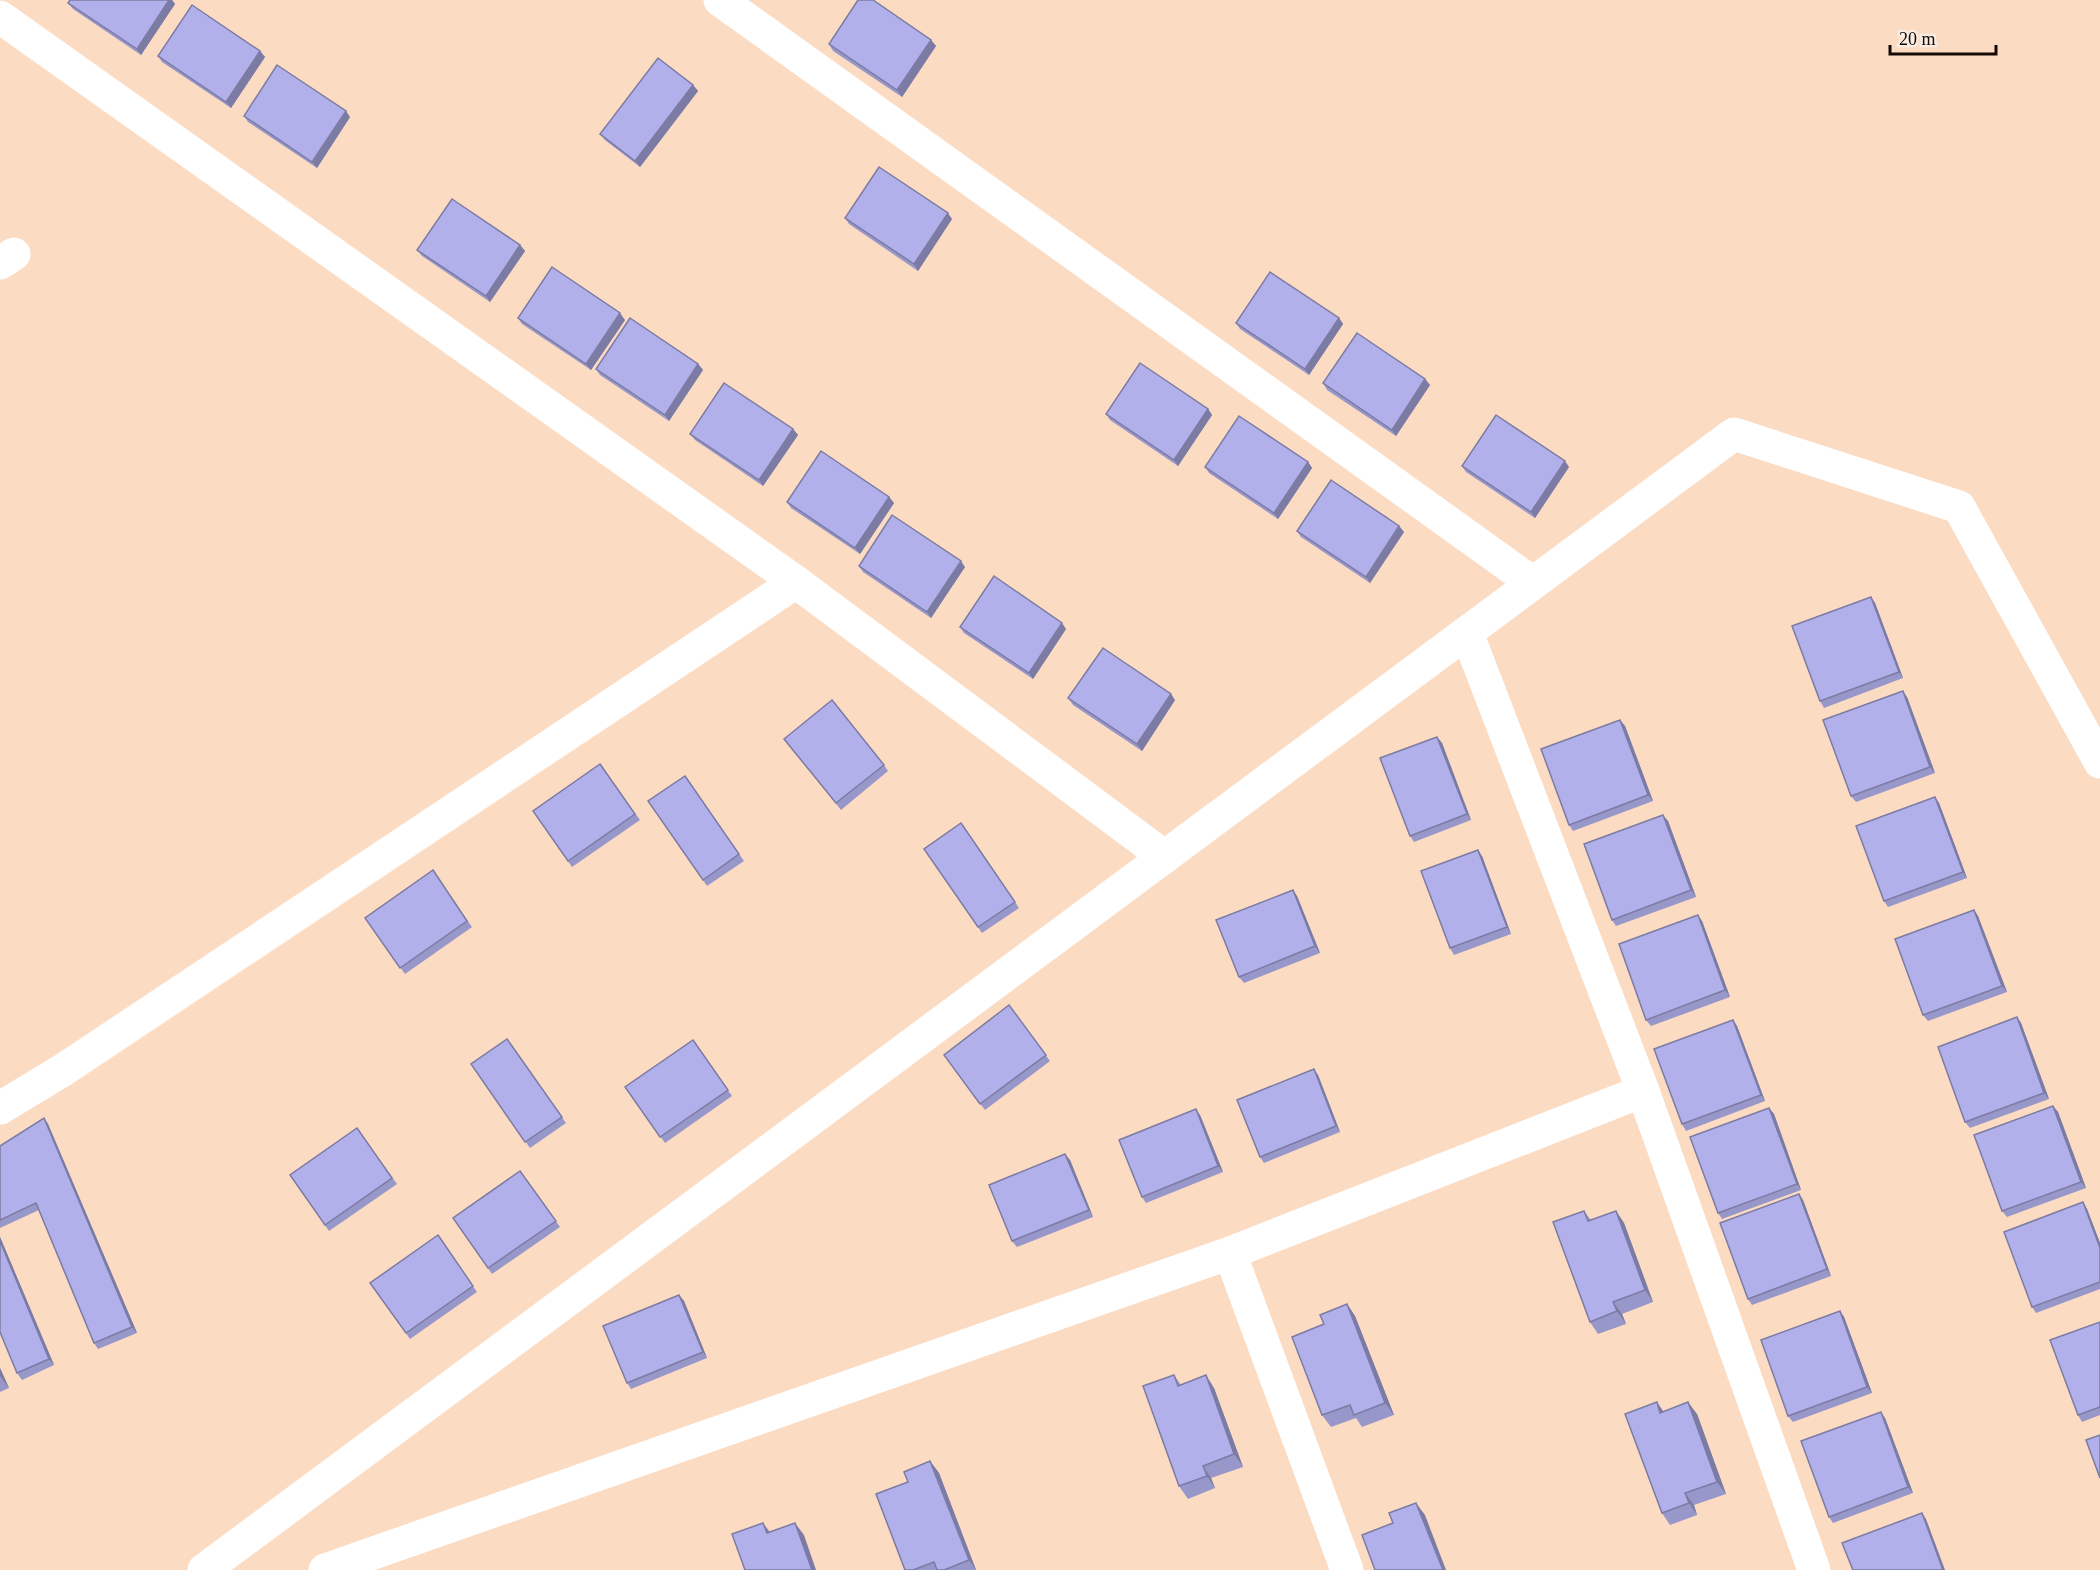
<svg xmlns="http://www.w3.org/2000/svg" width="2100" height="1570" font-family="Georgia,serif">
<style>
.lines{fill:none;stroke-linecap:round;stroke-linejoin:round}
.minor{stroke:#fff;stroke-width:33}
.wall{fill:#9897ca}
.shaded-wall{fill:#7c7ba4}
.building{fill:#b1b0eb;stroke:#7c7ba4;stroke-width:1.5}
</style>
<rect width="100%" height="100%" fill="#fcdbc3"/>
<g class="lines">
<!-- minor -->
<g class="minor">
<path d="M720,0L1533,583"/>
<path d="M0,17L796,582L1165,857"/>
<path d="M0,263L14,254"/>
<path d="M1467,633L1643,1091L1814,1570"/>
<path d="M0,1108L63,1070L796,582"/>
<path d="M1230,1253L1347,1570"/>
<path d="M204,1570L1734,434L1959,507L2100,762"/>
<path d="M325,1570L1230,1253L1643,1091"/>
</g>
</g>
<!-- wall -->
<g class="wall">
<path d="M70,0H172L175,4L141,55L73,9L68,3Z"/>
<path d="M931,40L936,46L902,97L833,51L829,44Z"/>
<path d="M260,51L265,57L231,108L162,62L158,56Z"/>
<path d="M693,85L698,91L640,167L605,140L600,134Z"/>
<path d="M244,116L350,117L317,168L248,122Z"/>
<path d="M845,218L952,219L918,271L849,224Z"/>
<path d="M520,245L525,251L490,302L422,256L417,250Z"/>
<path d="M518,318L625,320L591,370L522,324Z"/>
<path d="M1339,318L1343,324L1309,375L1240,329L1236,323Z"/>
<path d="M698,364L703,370L669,421L600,375L596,369Z"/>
<path d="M1425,379L1430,385L1396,436L1327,390L1323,383Z"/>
<path d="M1208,409L1212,415L1178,466L1110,420L1106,414Z"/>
<path d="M793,429L798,435L763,486L695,440L690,434Z"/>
<path d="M1308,462L1312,468L1278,519L1209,473L1205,467Z"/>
<path d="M1462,466L1569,467L1535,518L1466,472Z"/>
<path d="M889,497L894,503L860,554L791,508L787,502Z"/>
<path d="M1399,526L1404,532L1370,583L1301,537L1297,531Z"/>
<path d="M859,566L965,567L931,618L863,572Z"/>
<path d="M1871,597L1875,603L1903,678L1824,708L1820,701Z"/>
<path d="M960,627L1066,629L1033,679L964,633Z"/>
<path d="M1907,697L1935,773L1856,802L1851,796Z"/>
<path d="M1068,698L1175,700L1142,751L1073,705Z"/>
<path d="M1620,720L1625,726L1653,801L1573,831L1569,825Z"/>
<path d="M1437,737L1442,743L1471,820L1414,842L1410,836Z"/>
<path d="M784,739L884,765L888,771L841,810Z"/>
<path d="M600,764L640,820L572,867L533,811Z"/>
<path d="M685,776L744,861L707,886L648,801Z"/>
<path d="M1935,797L1939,803L1967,878L1888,907L1884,901Z"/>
<path d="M1668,821L1696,897L1616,926L1612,920Z"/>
<path d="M961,823L1019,908L982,933L924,849Z"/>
<path d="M1482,856L1511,934L1454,955L1450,948Z"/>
<path d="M433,870L472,927L405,974L365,918Z"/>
<path d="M1297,896L1320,953L1244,983L1239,977Z"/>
<path d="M1974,910L1978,916L2007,992L1928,1021L1923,1015Z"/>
<path d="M1702,921L1730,997L1651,1026L1646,1020Z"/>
<path d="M1009,1005L1050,1061L985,1110L944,1055Z"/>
<path d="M2017,1017L2021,1023L2049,1099L1970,1128L1965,1122Z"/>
<path d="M1733,1020L1737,1026L1765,1101L1686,1131L1682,1124Z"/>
<path d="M507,1039L566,1123L530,1148L471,1064Z"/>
<path d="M693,1040L732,1096L665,1143L625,1087Z"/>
<path d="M1318,1075L1340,1132L1264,1163L1260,1157Z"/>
<path d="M2053,1106L2058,1112L2086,1188L2007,1217L2002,1211Z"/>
<path d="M1769,1108L1774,1114L1801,1190L1722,1219L1718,1213Z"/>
<path d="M1200,1115L1223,1172L1146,1203L1142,1197Z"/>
<path d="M44,1118L48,1124L137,1333L98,1349L94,1343L39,1210L0,1228V1146Z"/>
<path d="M357,1128L397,1184L329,1231L290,1175Z"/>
<path d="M1070,1160L1093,1217L1017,1247L1012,1241Z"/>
<path d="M520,1171L560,1227L492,1274L453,1218Z"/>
<path d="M1799,1194L1803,1200L1831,1276L1752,1305L1748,1299Z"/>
<path d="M2083,1202L2087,1209L2100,1243V1289L2036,1313L2032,1307Z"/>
<path d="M1584,1211L1591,1220L1616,1211L1624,1223L1653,1302L1622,1314L1626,1324L1598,1334L1590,1322Z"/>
<path d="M438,1235L477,1292L410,1339L370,1283Z"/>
<path d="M0,1237L54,1365L22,1380L17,1373L0,1332Z"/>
<path d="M679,1295L684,1301L707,1358L631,1389L627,1383Z"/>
<path d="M1347,1304L1355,1316L1394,1415L1362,1427L1356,1418L1331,1427L1322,1415L1324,1324Z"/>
<path d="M1840,1311L1844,1317L1872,1393L1793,1422L1788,1416Z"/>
<path d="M2100,1322V1415L2082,1422L2078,1415Z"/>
<path d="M0,1368L9,1388L0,1392Z"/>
<path d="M1174,1375L1181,1385L1214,1388L1243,1467L1211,1478L1215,1488L1188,1499L1179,1486Z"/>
<path d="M1663,1411L1697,1414L1726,1494L1694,1505L1697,1515L1670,1525L1662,1513Z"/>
<path d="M1885,1418L1913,1493L1833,1523L1829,1517Z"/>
<path d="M930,1461L939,1473L976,1570H905L908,1482Z"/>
</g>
<!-- shaded-wall -->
<g class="shaded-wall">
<path d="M169,0H172L175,4L141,55L137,49Z"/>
<path d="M931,40L936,46L902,97L897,90Z"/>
<path d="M260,51L265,57L231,108L226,102Z"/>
<path d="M693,85L698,91L640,167L635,161Z"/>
<path d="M346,111L350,117L317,168L312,162Z"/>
<path d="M948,213L952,219L918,271L914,264Z"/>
<path d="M520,245L525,251L490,302L486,296Z"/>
<path d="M620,313L625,320L591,370L586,364Z"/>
<path d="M1339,318L1343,324L1309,375L1305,369Z"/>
<path d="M698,364L703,370L669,421L665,415Z"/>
<path d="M1425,379L1430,385L1396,436L1392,430Z"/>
<path d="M1208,409L1212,415L1178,466L1174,460Z"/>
<path d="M793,429L798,435L763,486L759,480Z"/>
<path d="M1565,461L1569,467L1535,518L1531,512Z"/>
<path d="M1308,462L1312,468L1278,519L1274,513Z"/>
<path d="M889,497L894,503L860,554L855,548Z"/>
<path d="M1399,526L1404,532L1370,583L1366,577Z"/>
<path d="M961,561L965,567L931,618L927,612Z"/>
<path d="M1871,597L1875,603L1903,678L1899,672Z"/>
<path d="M1062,623L1066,629L1033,679L1029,673Z"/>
<path d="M1903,691L1907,697L1935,773L1930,767Z"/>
<path d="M1171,694L1175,700L1142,751L1137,744Z"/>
<path d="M1620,720L1625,726L1653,801L1648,795Z"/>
<path d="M1437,737L1442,743L1471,820L1467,814Z"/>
<path d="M1935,797L1939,803L1967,878L1963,872Z"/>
<path d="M1663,815L1668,821L1696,897L1691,890Z"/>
<path d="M1478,850L1482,856L1511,934L1507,927Z"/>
<path d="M1293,890L1297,896L1320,953L1315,946Z"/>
<path d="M1974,910L1978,916L2007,992L2002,986Z"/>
<path d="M1698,915L1702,921L1730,997L1725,990Z"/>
<path d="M2017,1017L2021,1023L2049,1099L2044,1093Z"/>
<path d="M1733,1020L1737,1026L1765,1101L1761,1095Z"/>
<path d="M1314,1069L1318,1075L1340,1132L1336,1126Z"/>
<path d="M2053,1106L2058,1112L2086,1188L2081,1182Z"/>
<path d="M1769,1108L1774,1114L1801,1190L1797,1184Z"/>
<path d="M1196,1109L1200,1115L1223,1172L1218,1166Z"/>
<path d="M44,1118L48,1124L137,1333L132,1327Z"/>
<path d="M1065,1154L1070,1160L1093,1217L1089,1210Z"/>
<path d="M1799,1194L1803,1200L1831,1276L1827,1269Z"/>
<path d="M2083,1202L2087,1209L2100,1243V1248Z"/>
<path d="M1616,1211L1624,1223L1653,1302L1645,1290Z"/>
<path d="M0,1237L54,1365L49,1359L0,1241Z"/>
<path d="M679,1295L684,1301L707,1358L703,1352Z"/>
<path d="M1613,1302L1622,1314L1626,1324L1617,1311Z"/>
<path d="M1347,1304L1355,1316L1394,1415L1385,1403Z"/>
<path d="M1840,1311L1844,1317L1872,1393L1867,1387Z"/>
<path d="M0,1368L9,1388L0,1376Z"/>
<path d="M1206,1375L1214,1388L1243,1467L1234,1454Z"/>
<path d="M1657,1402L1665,1414L1660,1413Z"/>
<path d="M1688,1402L1697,1414L1726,1494L1717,1482Z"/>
<path d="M1881,1412L1885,1418L1913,1493L1908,1487Z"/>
<path d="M930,1461L939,1473L976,1570L969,1560Z"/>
<path d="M1203,1466L1211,1478L1215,1488L1207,1476Z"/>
<path d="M1685,1493L1694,1505L1697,1515L1689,1503Z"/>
<path d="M1416,1503L1425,1515L1446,1570H1443Z"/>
<path d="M1922,1513L1926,1519L1945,1570H1943Z"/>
<path d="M763,1523L772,1535L767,1533Z"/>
<path d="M795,1523L804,1535L816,1570H812Z"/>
</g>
<!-- building -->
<g class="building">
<path d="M70,0H169L137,49L68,3Z"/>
<path d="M858,0H873L931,40L897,90L829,44Z"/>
<path d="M192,5L260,51L226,102L158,56Z"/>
<path d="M658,58L693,85L635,161L600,134Z"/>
<path d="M277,65L346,111L312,162L244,116Z"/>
<path d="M879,167L948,213L914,264L845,218Z"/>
<path d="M452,199L520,245L486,296L417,250Z"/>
<path d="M552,267L620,313L586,364L518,318Z"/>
<path d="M1270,272L1339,318L1305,369L1236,323Z"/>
<path d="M630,318L698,364L665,415L596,369Z"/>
<path d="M1357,333L1425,379L1392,430L1323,383Z"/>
<path d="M1140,363L1208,409L1174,460L1106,414Z"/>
<path d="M724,383L793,429L759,480L690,434Z"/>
<path d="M1496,415L1565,461L1531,512L1462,466Z"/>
<path d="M1239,416L1308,462L1274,513L1205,467Z"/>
<path d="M821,451L889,497L855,548L787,502Z"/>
<path d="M1331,480L1399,526L1366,577L1297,531Z"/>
<path d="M892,515L961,561L927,612L859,566Z"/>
<path d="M994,576L1062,623L1029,673L960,627Z"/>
<path d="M1871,597L1899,672L1820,701L1792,626Z"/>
<path d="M1103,648L1171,694L1137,744L1068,698Z"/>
<path d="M1903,691L1930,767L1851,796L1823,720Z"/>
<path d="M832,700L884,765L836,803L784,739Z"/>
<path d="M1620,720L1648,795L1569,825L1541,749Z"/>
<path d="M1437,737L1467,814L1410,836L1380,758Z"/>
<path d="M600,764L635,814L568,861L533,811Z"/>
<path d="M685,776L739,854L703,880L648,801Z"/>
<path d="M1935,797L1963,872L1884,901L1856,826Z"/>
<path d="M1663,815L1691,890L1612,920L1584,844Z"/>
<path d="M961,823L1015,902L978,927L924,849Z"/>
<path d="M1478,850L1507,927L1450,948L1421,871Z"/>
<path d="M433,870L467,921L400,968L365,918Z"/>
<path d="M1293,890L1315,946L1239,977L1216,920Z"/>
<path d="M1974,910L2002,986L1923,1015L1895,939Z"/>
<path d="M1698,915L1725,990L1646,1020L1619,944Z"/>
<path d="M1009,1005L1046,1055L980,1104L944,1055Z"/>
<path d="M2017,1017L2044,1093L1965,1122L1938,1047Z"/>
<path d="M1733,1020L1761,1095L1682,1124L1654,1049Z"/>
<path d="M507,1039L562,1117L525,1142L471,1064Z"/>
<path d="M693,1040L728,1090L660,1137L625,1087Z"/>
<path d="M1314,1069L1336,1126L1260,1157L1237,1100Z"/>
<path d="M2053,1106L2081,1182L2002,1211L1974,1135Z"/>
<path d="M1769,1108L1797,1184L1718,1213L1690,1137Z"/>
<path d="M1196,1109L1218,1166L1142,1197L1119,1140Z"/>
<path d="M44,1118L132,1327L94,1343L36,1203L0,1220V1146Z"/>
<path d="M357,1128L392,1178L325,1225L290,1175Z"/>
<path d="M1065,1154L1089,1210L1012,1241L989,1185Z"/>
<path d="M520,1171L556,1221L488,1268L453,1218Z"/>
<path d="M1799,1194L1827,1269L1748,1299L1720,1223Z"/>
<path d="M2083,1202L2100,1248V1282L2032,1307L2004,1232Z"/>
<path d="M1584,1211L1588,1221L1616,1211L1645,1290L1613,1302L1617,1311L1590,1322L1553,1222Z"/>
<path d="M438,1235L473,1286L406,1333L370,1283Z"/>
<path d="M0,1241L49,1359L17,1373L0,1332Z"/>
<path d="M679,1295L703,1352L627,1383L603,1326Z"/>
<path d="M1347,1304L1385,1403L1354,1415L1350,1405L1322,1415L1292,1337L1324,1324L1320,1315Z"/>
<path d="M1840,1311L1867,1387L1788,1416L1761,1340Z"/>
<path d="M2100,1322V1407L2078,1415L2050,1340Z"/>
<path d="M1174,1375L1178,1386L1206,1375L1234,1454L1203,1466L1207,1476L1179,1486L1143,1386Z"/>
<path d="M1657,1402L1660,1413L1688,1402L1717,1482L1685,1493L1689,1503L1662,1513L1625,1414Z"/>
<path d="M1881,1412L1908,1487L1829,1517L1801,1441Z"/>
<path d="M2100,1435V1478L2086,1440Z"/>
<path d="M930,1461L969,1560L944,1570H937L934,1562L913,1570H905L876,1494L908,1482L904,1472Z"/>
<path d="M1416,1503L1443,1570H1375L1362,1535L1393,1523L1389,1513Z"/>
<path d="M1922,1513L1943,1570H1853L1842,1543Z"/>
<path d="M763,1523L767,1533L795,1523L812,1570H745L732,1534Z"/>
</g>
<!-- scale -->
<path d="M1890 45v9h106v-9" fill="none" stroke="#140a03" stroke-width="3"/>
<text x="1899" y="45" font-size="18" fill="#140a03" stroke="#faede3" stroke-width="4.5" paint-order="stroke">20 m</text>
</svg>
